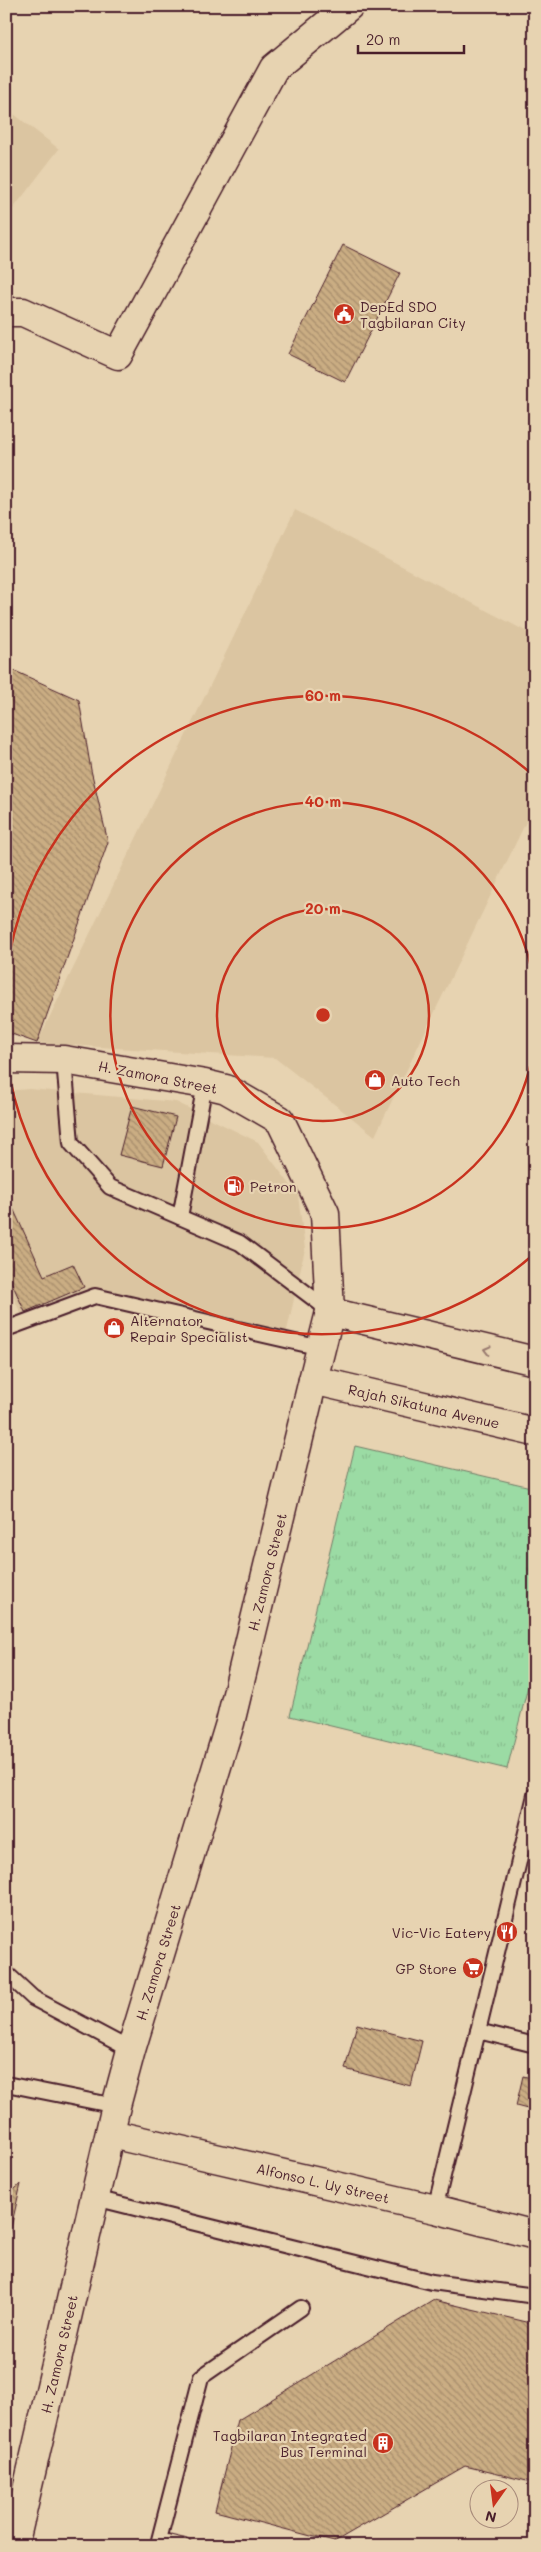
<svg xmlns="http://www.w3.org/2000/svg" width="541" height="2552" font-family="Mali,sans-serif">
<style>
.built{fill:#dbc5a1}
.park{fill:url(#park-tufts);stroke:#727d68}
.building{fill:url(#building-back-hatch);stroke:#4a1f2b}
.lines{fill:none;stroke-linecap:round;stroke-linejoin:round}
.service-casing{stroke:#4a1f2b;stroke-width:18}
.minor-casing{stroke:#4a1f2b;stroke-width:31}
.tertiary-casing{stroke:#4a1f2b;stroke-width:31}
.secondary-casing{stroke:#4a1f2b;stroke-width:31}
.service{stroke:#e7d3b1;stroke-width:14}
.minor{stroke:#e7d3b1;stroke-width:28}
.tertiary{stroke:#e7d3b1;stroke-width:28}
.secondary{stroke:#e7d3b1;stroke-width:28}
.oneway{stroke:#98796e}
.ring{fill:none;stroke:#c8321e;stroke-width:2.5}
.labels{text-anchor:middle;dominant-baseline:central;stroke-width:4.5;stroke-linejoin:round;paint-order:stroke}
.poi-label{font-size:14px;fill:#4a1f2b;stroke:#e7d3b1;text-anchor:start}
.street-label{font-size:14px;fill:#4a1f2b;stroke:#e7d3b1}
.centre{fill:#c8321e;stroke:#e7d3b1;stroke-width:2.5}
.ring-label{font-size:15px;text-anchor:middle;font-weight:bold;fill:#c8321e;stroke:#e7d3b1;stroke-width:4.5;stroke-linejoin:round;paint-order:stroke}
</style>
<defs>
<pattern id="park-tufts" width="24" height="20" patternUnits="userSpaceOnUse" patternTransform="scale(1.25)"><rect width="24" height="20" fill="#9bdba4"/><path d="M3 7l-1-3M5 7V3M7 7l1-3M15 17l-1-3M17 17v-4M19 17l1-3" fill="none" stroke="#87bc8d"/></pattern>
<pattern id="building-back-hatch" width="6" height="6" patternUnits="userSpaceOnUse" patternTransform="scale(1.25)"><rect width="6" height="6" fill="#caad83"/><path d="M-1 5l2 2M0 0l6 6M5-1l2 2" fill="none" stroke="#a68c6b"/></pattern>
</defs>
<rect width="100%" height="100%" fill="#e7d3b1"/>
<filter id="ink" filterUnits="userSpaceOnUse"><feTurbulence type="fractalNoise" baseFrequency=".02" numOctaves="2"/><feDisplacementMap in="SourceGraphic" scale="10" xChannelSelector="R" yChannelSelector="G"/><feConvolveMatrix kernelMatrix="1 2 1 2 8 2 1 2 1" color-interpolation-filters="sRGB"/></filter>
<g filter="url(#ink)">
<!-- built -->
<g class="built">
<path d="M6,108L59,149L6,218Z"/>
<path d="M295,510L535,636V803L375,1136L275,1058L37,1043Z"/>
<path d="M29,1089L176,1102L258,1142L298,1195L305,1249L286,1335L93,1289L22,1316L6,1281V1091Z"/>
</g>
<!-- park -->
<path class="park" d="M355,1446L535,1488V1659L507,1769L290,1716Z"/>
<!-- building -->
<g class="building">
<path d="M343,245L400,273L345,382L288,354Z"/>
<path d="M6,667L79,700L91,770L108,842L37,1043L6,1032Z"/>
<path d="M132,1106L176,1117L163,1166L119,1155Z"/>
<path d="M12,1206L44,1276L73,1264L84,1287L25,1312L6,1270V1209Z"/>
<path d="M357,2024L422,2041L411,2086L345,2069Z"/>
<path d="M523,2076L535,2079V2111L516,2106Z"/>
<path d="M21,2184L6,2249V2196Z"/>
<path d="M434,2300L535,2324V2483L465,2466L334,2542L215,2511L238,2420Z"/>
</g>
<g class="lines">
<!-- service casing -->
<g class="service-casing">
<g id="service">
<path d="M64,1060L71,1143L110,1187L240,1243L330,1311"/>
<path d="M180,1217L205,1084"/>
<path d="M6,1329L95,1296L321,1348"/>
<path d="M6,1973L33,1998L131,2050"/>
<path d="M478,2031L535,2045"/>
<path d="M6,2084L116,2106"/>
<path d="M95,2198L432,2282L535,2296"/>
<path d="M435,2209L535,1795"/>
<path d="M184,2546L159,2540L201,2377L301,2308"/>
</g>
</g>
<!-- minor casing -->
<g class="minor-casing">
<g id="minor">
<path d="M6,312H23L118,355L274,68L349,6"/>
<path d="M111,2134L435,2209L535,2235"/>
</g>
</g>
<!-- tertiary casing -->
<g class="tertiary-casing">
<path id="tertiary" d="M14,2546L116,2106L131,2050L230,1723L313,1380"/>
</g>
<!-- secondary casing -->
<g class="secondary-casing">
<g id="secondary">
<path d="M6,1059L64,1060L205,1084L226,1089L280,1120L325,1213L330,1312L313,1380L535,1432"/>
<path d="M330,1312L535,1361"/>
</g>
</g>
<!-- service -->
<use href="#service" class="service"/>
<!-- minor -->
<use href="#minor" class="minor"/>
<!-- tertiary -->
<use href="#tertiary" class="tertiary"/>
<!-- secondary -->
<use href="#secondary" class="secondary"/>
</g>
<!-- one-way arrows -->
<defs><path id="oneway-chevron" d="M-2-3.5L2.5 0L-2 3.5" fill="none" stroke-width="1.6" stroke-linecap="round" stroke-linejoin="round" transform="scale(1.25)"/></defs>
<use class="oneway" href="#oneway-chevron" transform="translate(487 1350) rotate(-166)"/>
</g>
<!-- distance rings -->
<g class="ring">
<circle cx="323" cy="1015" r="106"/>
<path d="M535 1039A213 213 0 1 1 535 991"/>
<path d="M534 1254A319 319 0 0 1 6 1054M6 976A319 319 0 0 1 534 776"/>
</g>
<!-- icons -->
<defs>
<g id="civic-disc" transform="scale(1.125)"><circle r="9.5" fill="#c8321e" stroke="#e7d3b1"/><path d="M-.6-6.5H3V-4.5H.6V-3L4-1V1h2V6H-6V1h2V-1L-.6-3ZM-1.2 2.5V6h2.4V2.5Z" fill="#fff"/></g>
<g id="shop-disc" transform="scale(1.125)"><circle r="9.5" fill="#c8321e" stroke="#e7d3b1"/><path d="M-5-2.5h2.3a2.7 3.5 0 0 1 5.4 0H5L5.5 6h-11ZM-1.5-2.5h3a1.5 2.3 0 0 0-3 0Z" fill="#fff"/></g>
<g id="fuel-disc" transform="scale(1.125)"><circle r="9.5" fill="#c8321e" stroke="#e7d3b1"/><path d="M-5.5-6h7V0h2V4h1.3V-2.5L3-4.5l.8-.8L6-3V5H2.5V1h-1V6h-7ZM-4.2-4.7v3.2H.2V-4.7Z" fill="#fff"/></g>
<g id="restaurant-disc" transform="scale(1.125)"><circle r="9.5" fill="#c8321e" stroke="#e7d3b1"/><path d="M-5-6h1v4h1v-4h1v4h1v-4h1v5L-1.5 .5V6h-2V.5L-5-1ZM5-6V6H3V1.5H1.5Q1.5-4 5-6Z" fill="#fff"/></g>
<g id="supermarket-disc" transform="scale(1.125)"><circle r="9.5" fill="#c8321e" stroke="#e7d3b1"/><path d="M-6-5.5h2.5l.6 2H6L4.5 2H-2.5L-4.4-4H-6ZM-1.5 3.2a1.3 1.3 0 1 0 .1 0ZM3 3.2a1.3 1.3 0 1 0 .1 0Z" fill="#fff"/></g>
<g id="building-disc" transform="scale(1.125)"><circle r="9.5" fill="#c8321e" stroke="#e7d3b1"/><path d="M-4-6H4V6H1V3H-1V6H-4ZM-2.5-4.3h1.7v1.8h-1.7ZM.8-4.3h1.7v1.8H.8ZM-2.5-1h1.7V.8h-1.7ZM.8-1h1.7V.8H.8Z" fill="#fff"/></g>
</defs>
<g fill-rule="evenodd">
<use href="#civic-disc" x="344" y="314"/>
<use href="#shop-disc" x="375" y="1080"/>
<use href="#fuel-disc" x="234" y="1186"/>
<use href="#shop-disc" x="114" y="1328"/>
<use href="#restaurant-disc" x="507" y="1932"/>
<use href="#supermarket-disc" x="473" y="1968"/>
<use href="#building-disc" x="383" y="2443"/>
</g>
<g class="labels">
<!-- poi labels -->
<g class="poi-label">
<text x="360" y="306">DepEd SDO<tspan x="360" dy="16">Tagbilaran City</tspan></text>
<text x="391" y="1080">Auto Tech</text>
<text x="250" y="1186">Petron</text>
<text x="130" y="1320">Alternator<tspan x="130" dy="16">Repair Specialist</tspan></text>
<text x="491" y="1932" text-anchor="end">Vic-Vic Eatery</text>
<text x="457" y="1968" text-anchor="end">GP Store</text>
<text x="367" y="2435" text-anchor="end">Tagbilaran Integrated<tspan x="367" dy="16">Bus Terminal</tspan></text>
</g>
<!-- street labels -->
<g class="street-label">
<text transform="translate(158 1077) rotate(11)">H. Zamora Street</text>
<text transform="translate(424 1406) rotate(13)">Rajah Sikatuna Avenue</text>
<text transform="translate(267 1572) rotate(-76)">H. Zamora Street</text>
<text transform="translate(158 1962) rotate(-73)">H. Zamora Street</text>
<text transform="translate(323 2183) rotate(13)">Alfonso L. Uy Street</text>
<text transform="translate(59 2354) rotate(-77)">H. Zamora Street</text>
</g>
</g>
<circle cx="323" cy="1015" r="8" class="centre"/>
<g class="ring-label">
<text x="323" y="701">60 m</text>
<text x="323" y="807">40 m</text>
<text x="323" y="914">20 m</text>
</g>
<!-- margin -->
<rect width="541" height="2552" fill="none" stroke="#e7d3b1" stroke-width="25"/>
<rect x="12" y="12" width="516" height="2527" fill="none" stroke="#4a1f2b" stroke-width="2" filter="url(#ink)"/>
<!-- north arrow -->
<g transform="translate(494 2504) rotate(194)"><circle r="24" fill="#e7d3b1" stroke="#a88b7b"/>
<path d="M0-4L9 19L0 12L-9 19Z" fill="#c8321e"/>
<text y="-8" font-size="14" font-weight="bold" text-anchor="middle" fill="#4a1f2b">N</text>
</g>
<!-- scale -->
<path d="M358 45v8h106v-8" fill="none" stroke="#4a1f2b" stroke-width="2.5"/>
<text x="366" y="45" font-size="15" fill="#4a1f2b" stroke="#e7d3b1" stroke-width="4" paint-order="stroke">20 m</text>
</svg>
